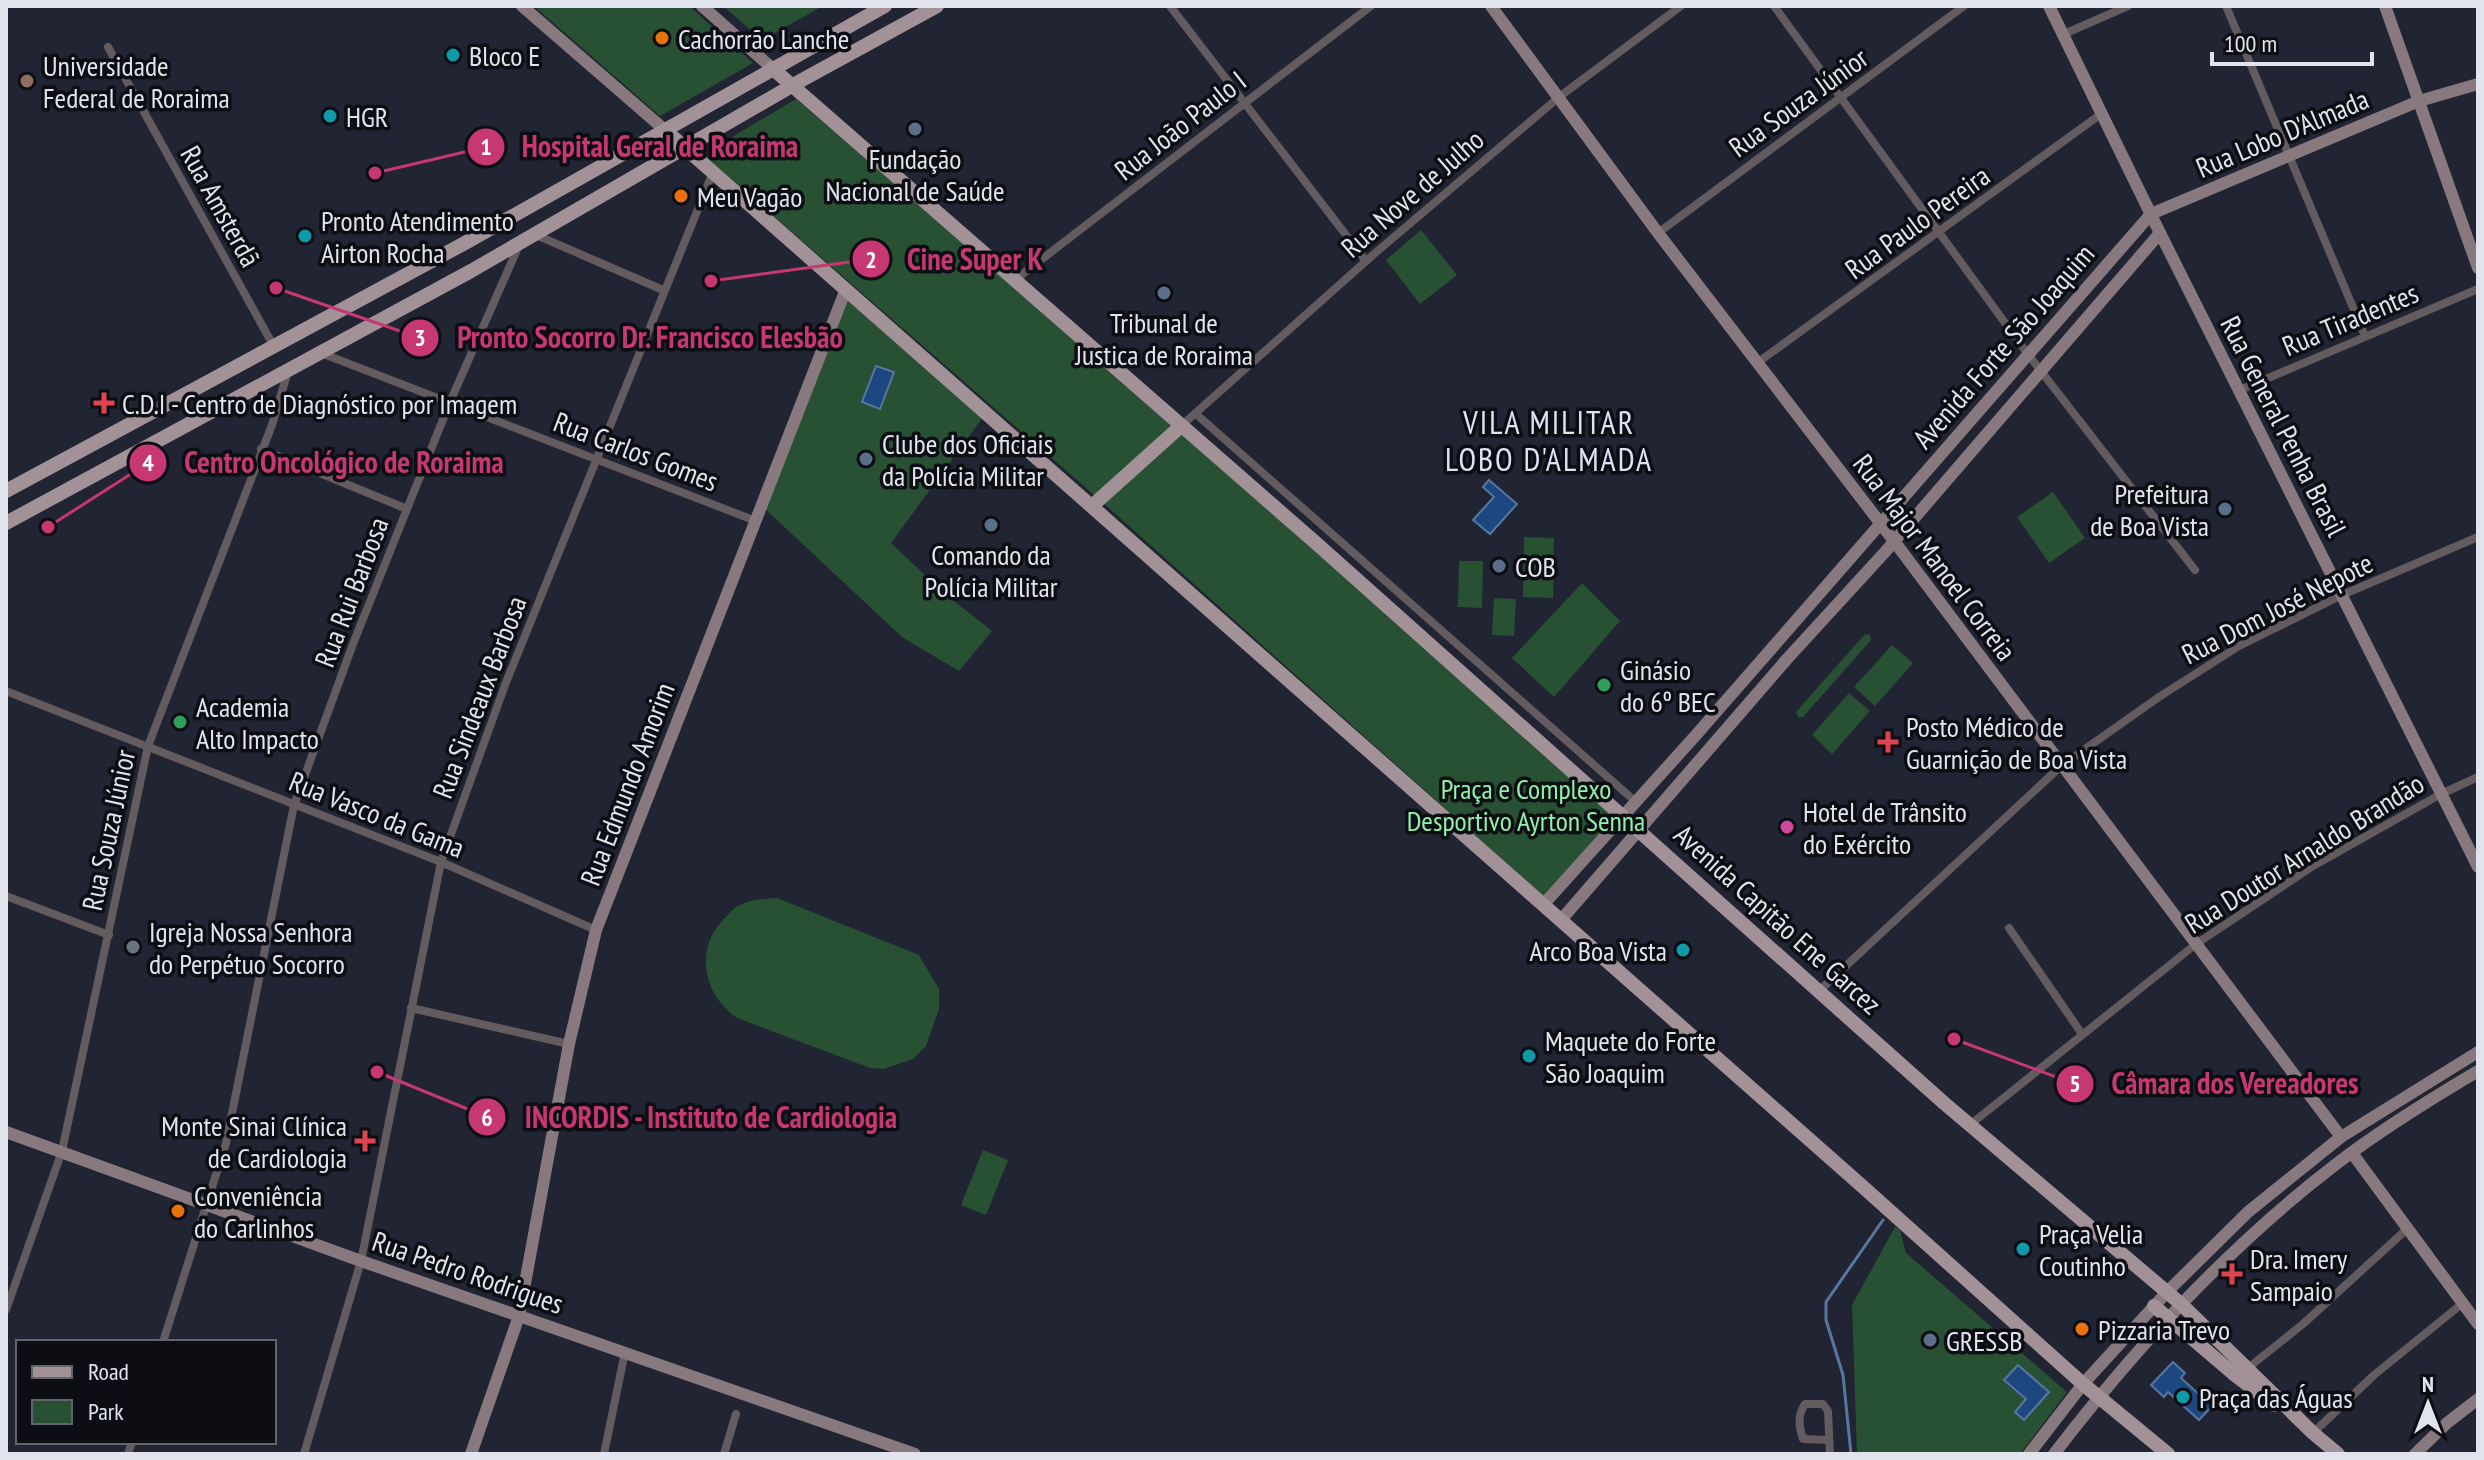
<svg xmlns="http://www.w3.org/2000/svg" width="2484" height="1460" font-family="'PT Sans Narrow',sans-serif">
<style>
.green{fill:#285133}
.water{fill:#1d487f;stroke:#5877a0;stroke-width:2}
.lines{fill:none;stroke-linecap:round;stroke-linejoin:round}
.stream{stroke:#5877a0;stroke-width:3}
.street{stroke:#635b5e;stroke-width:8}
.secondary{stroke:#87797e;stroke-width:12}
.primary{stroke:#a29197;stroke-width:14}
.food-dot{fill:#e8710a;stroke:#0c0e14;stroke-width:3}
.culture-dot{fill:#0f9aa8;stroke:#0c0e14;stroke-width:3}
.education-dot{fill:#8d6e63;stroke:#0c0e14;stroke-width:3}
.service-dot{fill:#5c6f8a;stroke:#0c0e14;stroke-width:3}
.health-dot{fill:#e0444e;stroke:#0c0e14;stroke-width:3}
.leisure-dot{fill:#2e9e5b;stroke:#0c0e14;stroke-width:3}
.hotel-dot{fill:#d1479c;stroke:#0c0e14;stroke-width:3}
.worship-dot{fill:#6b7280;stroke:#0c0e14;stroke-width:3}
.labels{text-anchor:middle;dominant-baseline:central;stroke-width:7;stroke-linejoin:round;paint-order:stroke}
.poi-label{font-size:28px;fill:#e1e4ed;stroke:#0c0e14;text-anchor:start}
.street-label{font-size:28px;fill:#e1e4ed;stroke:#0c0e14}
.park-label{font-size:28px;fill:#91f0a9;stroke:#0c0e14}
.quarter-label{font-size:32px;letter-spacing:2px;fill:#dde2f5;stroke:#0c0e14}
.leader{fill:none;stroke:#c73771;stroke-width:3}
.callout-dot{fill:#c73771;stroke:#0c0e14;stroke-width:3}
.mark-label{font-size:24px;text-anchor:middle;font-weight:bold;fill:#fff}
.callout-label{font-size:30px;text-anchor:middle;font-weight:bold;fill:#c73771;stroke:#0c0e14;stroke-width:7;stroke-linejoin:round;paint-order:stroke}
</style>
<rect width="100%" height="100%" fill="#212432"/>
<!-- green -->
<g class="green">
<path d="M534,6H689L753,63L660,116Z"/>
<path d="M723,6H823L771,35L755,34Z"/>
<path d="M796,99L1624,815L1543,905L1518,883L1513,869L1092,493L708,159L710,150Z"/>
<path d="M1421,230L1457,275L1420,304L1386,260Z"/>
<path d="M846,289L986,413L891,543L945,594L992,631L959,671L902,637L762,506Z"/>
<path d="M2053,492L2085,538L2049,563L2017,517Z"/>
<path d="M1524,537L1554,538L1553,598L1523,597Z"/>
<path d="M1459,561H1483L1482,608L1458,607Z"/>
<path d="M1582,583L1620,621L1554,697L1512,658Z"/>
<path d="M1494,598L1516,599L1514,636L1492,635Z"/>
<path d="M1870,634L1871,640L1803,717H1798L1796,712L1864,635Z"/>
<path d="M1892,645L1913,663L1875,706L1854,687Z"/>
<path d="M1849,693L1870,711L1832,754L1812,735Z"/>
<path d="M777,898L919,955L939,989V1009L926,1046L913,1059L884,1069L870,1068L737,1018C702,994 694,946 726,917C730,913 734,907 740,905C751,899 764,899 777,898Z"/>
<path d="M983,1150L1008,1160L986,1215L961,1205Z"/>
<path d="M1895,1227L1900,1230L1906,1253L2067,1392L2020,1454H1857L1852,1305Z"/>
</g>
<!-- water -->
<g class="water">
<path d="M876,366L894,372L880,409L862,402Z"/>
<path d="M1489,480L1517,504L1490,534L1473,520L1494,497L1483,487Z"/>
<path d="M2173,1362L2185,1373L2181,1378L2212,1406L2199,1420L2168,1392L2164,1397L2151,1385Z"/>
<path d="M2018,1365L2049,1392L2024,1420L2015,1412L2026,1399L2004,1380Z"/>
</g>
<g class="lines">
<!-- stream -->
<path class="stream" d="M1851,1454L1843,1375L1826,1320V1302L1883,1220"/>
<!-- street -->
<g class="street">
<path d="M1170,6L1366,261"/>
<path d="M1774,6L2027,353L2195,570"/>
<path d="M2226,6L2365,336"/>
<path d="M2064,34L2128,6"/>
<path d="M108,47L273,345"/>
<path d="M1658,233L1964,6"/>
<path d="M536,235L663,290"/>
<path d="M1016,279L1371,6"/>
<path d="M321,353L756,521"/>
<path d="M1757,363L2101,114"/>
<path d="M2240,390L2478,289"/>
<path d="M1196,414L1636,802"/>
<path d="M1181,426L1374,254L1559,97L1681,6"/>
<path d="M261,449L407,509"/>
<path d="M6,691L441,862L596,930"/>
<path d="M6,896L109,935"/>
<path d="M2009,928L2082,1034"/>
<path d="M1820,990L2061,766L2159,697L2239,646L2342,595L2478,537"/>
<path d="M411,1008L569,1044"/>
<path d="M1971,1124L2196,944L2313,866L2441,794L2478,777"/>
<path d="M6,1310L62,1151L148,746L272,425L288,371"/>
<path d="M163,1342L226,1143L294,805L353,644L407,509L450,402L520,243"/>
<path d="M2248,1368L2303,1324L2407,1229"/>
<path d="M2313,1433L2374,1375L2463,1303"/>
<path d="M1828,1440L1803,1439C1799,1426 1797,1416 1805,1404H1823L1828,1411L1830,1454"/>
<path d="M128,1454L132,1442"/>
<path d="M304,1454L361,1261L441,862L505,685L713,172"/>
<path d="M604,1454L625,1352"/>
<path d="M724,1454L736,1414"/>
</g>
<!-- secondary -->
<g class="secondary">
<path d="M522,6L666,131"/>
<path d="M702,6L772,68"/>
<path d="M1491,6L1658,233L1894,541L2341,1137"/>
<path d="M2049,6L2160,233L2478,867"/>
<path d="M2385,6L2478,268"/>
<path d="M1543,905L1696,735L2151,214L2419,101L2478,84"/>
<path d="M1561,920L1787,659L1885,552L2160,233"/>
<path d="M6,1132L361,1261L915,1454"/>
<path d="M2352,1153L2478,1324"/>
<path d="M471,1454L519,1316L569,1044L596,930L846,289"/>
<path d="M2029,1454L2083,1384L2167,1292L2248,1212L2341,1137L2478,1052"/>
<path d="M2054,1454C2136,1347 2228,1247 2335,1165C2380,1130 2429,1100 2478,1071"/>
<path d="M2415,1454L2447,1423L2478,1399"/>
</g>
<!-- primary -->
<g class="primary">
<path d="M772,68L1316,543L1944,1103L2181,1304L2313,1433L2338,1454"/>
<path d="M666,131L1862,1186L2083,1384L2168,1454"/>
<path d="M6,491L465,243L885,6"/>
<path d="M1092,506L1181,426"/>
<path d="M6,523L471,271L802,80L937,6"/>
<path d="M2154,1306L2235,1375L2274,1405"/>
</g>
</g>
<!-- markers -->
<g class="food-dot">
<circle cx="662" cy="38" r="8"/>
<circle cx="681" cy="196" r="8"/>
<circle cx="178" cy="1211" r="8"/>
<circle cx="2082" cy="1329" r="8"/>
</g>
<g class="culture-dot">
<circle cx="453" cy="55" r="8"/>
<circle cx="330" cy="116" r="8"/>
<circle cx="305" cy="236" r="8"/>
<circle cx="1683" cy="950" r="8"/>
<circle cx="1529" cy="1056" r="8"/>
<circle cx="2023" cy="1249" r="8"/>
<circle cx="2183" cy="1397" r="8"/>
</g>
<circle class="education-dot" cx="27" cy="81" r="8"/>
<g class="service-dot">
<circle cx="915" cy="129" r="8"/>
<circle cx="1164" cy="293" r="8"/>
<circle cx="866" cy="459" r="8"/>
<circle cx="2225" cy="509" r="8"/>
<circle cx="991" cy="525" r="8"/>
<circle cx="1499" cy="566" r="8"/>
<circle cx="1930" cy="1340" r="8"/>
</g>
<g class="health-dot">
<path d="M100 391h8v8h8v8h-8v8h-8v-8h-8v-8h8z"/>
<path d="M1884 730h8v8h8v8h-8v8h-8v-8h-8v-8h8z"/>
<path d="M361 1129h8v8h8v8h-8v8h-8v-8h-8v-8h8z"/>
<path d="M2228 1262h8v8h8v8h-8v8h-8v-8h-8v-8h8z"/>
</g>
<g class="leisure-dot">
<circle cx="1604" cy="685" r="8"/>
<circle cx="180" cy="722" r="8"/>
</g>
<circle class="hotel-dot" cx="1787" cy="827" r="8"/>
<circle class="worship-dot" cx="133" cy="947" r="8"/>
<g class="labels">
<!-- poi labels -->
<g class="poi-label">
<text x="678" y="38">Cachorrão Lanche</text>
<text x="469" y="55">Bloco E</text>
<text x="43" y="65">Universidade<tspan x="43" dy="32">Federal de Roraima</tspan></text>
<text x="346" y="116">HGR</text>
<text x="915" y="158" text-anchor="middle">Fundação<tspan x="915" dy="32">Nacional de Saúde</tspan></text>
<text x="697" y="196">Meu Vagão</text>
<text x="321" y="220">Pronto Atendimento<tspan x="321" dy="32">Airton Rocha</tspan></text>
<text x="1164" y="322" text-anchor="middle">Tribunal de<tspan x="1164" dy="32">Justica de Roraima</tspan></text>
<text x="122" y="403">C.D.I - Centro de Diagnóstico por Imagem</text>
<text x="882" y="443">Clube dos Oficiais<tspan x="882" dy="32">da Polícia Militar</tspan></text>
<text x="2209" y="493" text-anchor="end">Prefeitura<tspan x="2209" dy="32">de Boa Vista</tspan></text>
<text x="991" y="554" text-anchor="middle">Comando da<tspan x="991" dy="32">Polícia Militar</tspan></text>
<text x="1515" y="566">COB</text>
<text x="1620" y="669">Ginásio<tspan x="1620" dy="32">do 6º BEC</tspan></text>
<text x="196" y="706">Academia<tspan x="196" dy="32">Alto Impacto</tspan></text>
<text x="1906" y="726">Posto Médico de<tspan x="1906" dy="32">Guarnição de Boa Vista</tspan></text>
<text x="1803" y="811">Hotel de Trânsito<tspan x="1803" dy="32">do Exército</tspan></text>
<text x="149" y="931">Igreja Nossa Senhora<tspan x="149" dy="32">do Perpétuo Socorro</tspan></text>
<text x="1667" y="950" text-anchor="end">Arco Boa Vista</text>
<text x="1545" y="1040">Maquete do Forte<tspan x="1545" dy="32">São Joaquim</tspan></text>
<text x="347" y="1125" text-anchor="end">Monte Sinai Clínica<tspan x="347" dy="32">de Cardiologia</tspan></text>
<text x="194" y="1195">Conveniência<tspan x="194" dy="32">do Carlinhos</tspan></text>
<text x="2039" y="1233">Praça Velia<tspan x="2039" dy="32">Coutinho</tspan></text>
<text x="2250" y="1258">Dra. Imery<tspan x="2250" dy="32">Sampaio</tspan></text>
<text x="2098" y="1329">Pizzaria Trevo</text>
<text x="1946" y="1340">GRESSB</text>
<text x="2199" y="1397">Praça das Águas</text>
</g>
<!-- street labels -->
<g class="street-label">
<text transform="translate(1798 102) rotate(-36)">Rua Souza Júnior</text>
<text transform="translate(1180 125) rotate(-38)">Rua João Paulo I</text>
<text transform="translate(2282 133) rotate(-23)">Rua Lobo D'Almada</text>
<text transform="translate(1412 193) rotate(-41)">Rua Nove de Julho</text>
<text transform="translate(221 206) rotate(61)">Rua Amsterdã</text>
<text transform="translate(1917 222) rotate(-36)">Rua Paulo Pereira</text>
<text transform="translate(2350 319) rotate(-23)">Rua Tiradentes</text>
<text transform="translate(2003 346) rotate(-49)">Avenida Forte São Joaquim</text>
<text transform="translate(2284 426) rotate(63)">Rua General Penha Brasil</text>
<text transform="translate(636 451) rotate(21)">Rua Carlos Gomes</text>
<text transform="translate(1935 557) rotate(53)">Rua Major Manoel Correia</text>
<text transform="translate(351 592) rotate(-69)">Rua Rui Barbosa</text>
<text transform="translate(2277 608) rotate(-27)">Rua Dom José Nepote</text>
<text transform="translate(479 697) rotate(-69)">Rua Sindeaux Barbosa</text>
<text transform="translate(627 784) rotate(-69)">Rua Edmundo Amorim</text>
<text transform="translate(377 814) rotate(22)">Rua Vasco da Gama</text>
<text transform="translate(108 830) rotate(-78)">Rua Souza Júnior</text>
<text transform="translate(2304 853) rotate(-32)">Rua Doutor Arnaldo Brandão</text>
<text transform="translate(1778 919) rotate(42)">Avenida Capitão Ene Garcez</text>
<text transform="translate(468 1272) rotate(19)">Rua Pedro Rodrigues</text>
</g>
<!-- park labels -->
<g class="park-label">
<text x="1526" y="788">Praça e Complexo<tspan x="1526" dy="32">Desportivo Ayrton Senna</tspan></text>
</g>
<!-- quarter labels -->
<g class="quarter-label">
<text x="1549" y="422">VILA MILITAR<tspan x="1549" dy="37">LOBO D'ALMADA</tspan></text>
</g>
</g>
<!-- callouts -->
<path class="leader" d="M375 173L486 147M711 281L871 259M276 288L420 338M48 527L148 463M1954 1039L2075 1084M377 1072L487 1117"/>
<g class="callout-dot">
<circle cx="375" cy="173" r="8"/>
<circle cx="711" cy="281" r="8"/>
<circle cx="276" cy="288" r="8"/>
<circle cx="48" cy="527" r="8"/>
<circle cx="1954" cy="1039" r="8"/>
<circle cx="377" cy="1072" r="8"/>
<circle cx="486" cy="147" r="20"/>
<circle cx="871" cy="259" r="20"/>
<circle cx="420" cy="338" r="20"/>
<circle cx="148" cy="463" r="20"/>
<circle cx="2075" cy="1084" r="20"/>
<circle cx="487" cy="1117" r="20"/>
</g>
<g class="mark-label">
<text x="486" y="155">1</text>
<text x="871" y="268">2</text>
<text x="420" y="346">3</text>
<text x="148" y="471">4</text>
<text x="2075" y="1092">5</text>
<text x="487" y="1126">6</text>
</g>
<g class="callout-label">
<text x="660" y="157">Hospital Geral de Roraima</text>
<text x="975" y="270">Cine Super K</text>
<text x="650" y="348">Pronto Socorro Dr. Francisco Elesbão</text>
<text x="344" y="473">Centro Oncológico de Roraima</text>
<text x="2235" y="1094">Câmara dos Vereadores</text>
<text x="711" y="1128">INCORDIS - Instituto de Cardiologia</text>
</g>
<!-- border -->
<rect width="2484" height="1460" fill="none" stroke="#e1e4ed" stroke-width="16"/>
<!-- legend -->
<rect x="16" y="1340" width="260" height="104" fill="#0c0e14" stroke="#61646b" stroke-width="2"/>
<rect x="32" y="1366" width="40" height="12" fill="#a29197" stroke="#61646b" stroke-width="2"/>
<text x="88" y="1380" font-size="24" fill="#e1e4ed">Road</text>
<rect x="32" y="1400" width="40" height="24" fill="#285133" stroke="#61646b" stroke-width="2"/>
<text x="88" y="1420" font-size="24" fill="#e1e4ed">Park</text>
<!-- north arrow -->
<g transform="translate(2428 1404)" stroke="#0c0e14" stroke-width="6" paint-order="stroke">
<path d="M0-6L14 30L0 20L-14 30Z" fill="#e1e4ed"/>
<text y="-12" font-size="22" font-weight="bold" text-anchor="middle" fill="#e1e4ed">N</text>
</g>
<!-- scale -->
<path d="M2212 52v12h160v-12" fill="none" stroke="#e1e4ed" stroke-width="4"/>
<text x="2224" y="52" font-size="24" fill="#e1e4ed" stroke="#0c0e14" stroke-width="6" paint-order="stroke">100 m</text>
</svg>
